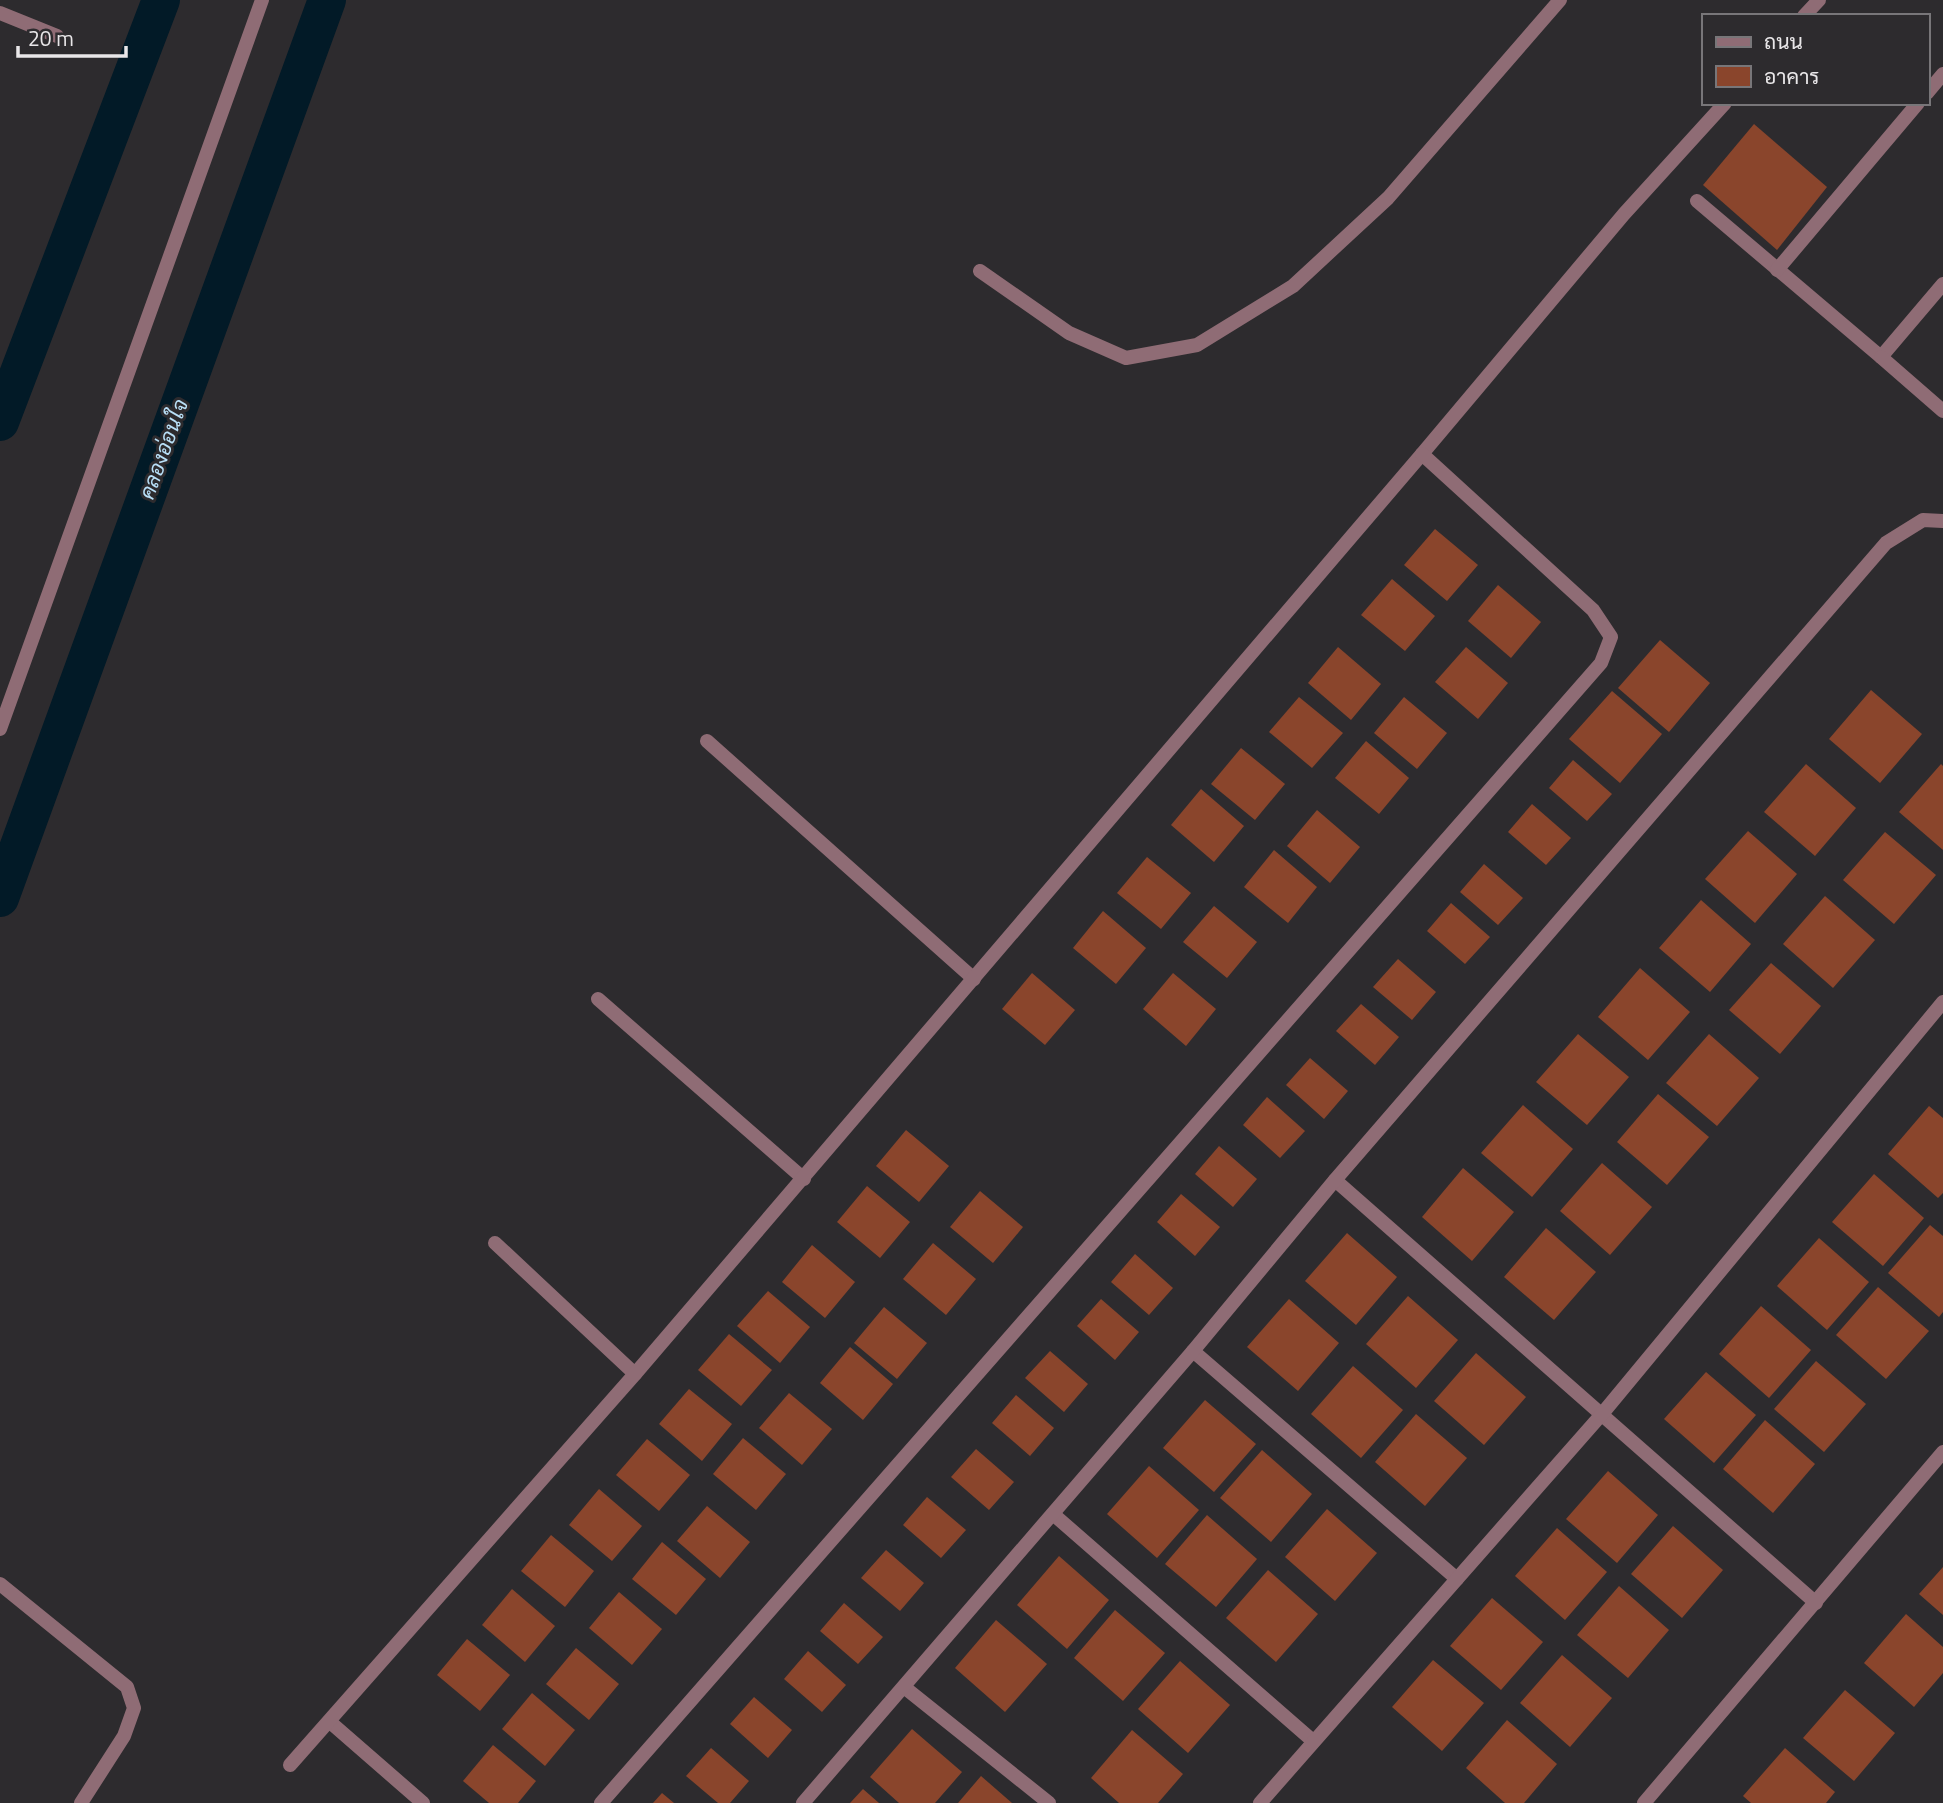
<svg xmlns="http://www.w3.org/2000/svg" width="1943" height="1803" font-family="'Titillium Web',Sarabun,sans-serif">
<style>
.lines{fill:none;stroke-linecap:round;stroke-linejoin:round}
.canal{stroke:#021a27;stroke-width:38}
.building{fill:#8a452c}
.lane{stroke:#8f6c75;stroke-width:14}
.street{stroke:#8f6c75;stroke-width:14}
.labels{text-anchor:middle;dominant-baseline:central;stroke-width:6;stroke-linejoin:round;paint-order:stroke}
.water-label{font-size:21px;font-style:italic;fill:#b9e0f8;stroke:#2d2b2e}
</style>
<rect width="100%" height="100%" fill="#2d2b2e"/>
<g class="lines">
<!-- canal -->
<g class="canal">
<path d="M0,422L161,0"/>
<path d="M0,898L327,0"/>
</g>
</g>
<!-- building -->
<g class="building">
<path d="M1754,124L1827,187L1777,250L1703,185Z"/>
<path d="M1435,529L1478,565L1447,601L1404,565Z"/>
<path d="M1392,579L1435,616L1405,651L1361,615Z"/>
<path d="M1498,585L1541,622L1511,658L1468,621Z"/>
<path d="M1660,640L1710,683L1669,732L1618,688Z"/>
<path d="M1338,647L1381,684L1351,720L1308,683Z"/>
<path d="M1466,647L1508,683L1478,719L1435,682Z"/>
<path d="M1871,690L1922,734L1880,783L1829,739Z"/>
<path d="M1612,691L1662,734L1620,783L1569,739Z"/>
<path d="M1299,697L1343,733L1312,768L1269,732Z"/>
<path d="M1404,697L1447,733L1417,769L1374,733Z"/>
<path d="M1366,741L1409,778L1379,814L1335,778Z"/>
<path d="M1241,748L1285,784L1255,820L1211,784Z"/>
<path d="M1573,760L1612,794L1587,821L1549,788Z"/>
<path d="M1806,764L1856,808L1815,856L1764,812Z"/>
<path d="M1941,764L1943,766V850L1899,812Z"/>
<path d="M1201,789L1244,826L1214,862L1171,825Z"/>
<path d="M1532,804L1571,838L1546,865L1508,832Z"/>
<path d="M1317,810L1360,847L1330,883L1287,846Z"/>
<path d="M1748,831L1797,874L1755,923L1705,879Z"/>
<path d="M1885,832L1936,875L1894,924L1843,880Z"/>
<path d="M1274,850L1317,887L1288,923L1244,887Z"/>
<path d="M1147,857L1191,893L1161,929L1117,893Z"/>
<path d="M1484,864L1523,898L1498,925L1460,892Z"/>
<path d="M1825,896L1875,940L1833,988L1783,944Z"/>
<path d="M1701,900L1751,944L1710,992L1659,948Z"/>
<path d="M1451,903L1490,937L1465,964L1427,931Z"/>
<path d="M1214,906L1257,942L1227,978L1183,942Z"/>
<path d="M1103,911L1146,948L1116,984L1073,948Z"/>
<path d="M1398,959L1436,992L1412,1020L1373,987Z"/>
<path d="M1771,963L1821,1006L1780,1054L1729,1010Z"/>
<path d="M1640,968L1690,1012L1648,1060L1598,1017Z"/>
<path d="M1032,973L1075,1010L1045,1045L1002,1009Z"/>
<path d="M1173,973L1216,1009L1186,1046L1143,1009Z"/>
<path d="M1361,1004L1399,1037L1375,1065L1336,1031Z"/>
<path d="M1578,1034L1629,1077L1587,1125L1536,1082Z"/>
<path d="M1709,1034L1759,1078L1717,1126L1666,1083Z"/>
<path d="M1310,1058L1348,1091L1324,1119L1286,1085Z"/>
<path d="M1658,1094L1709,1137L1667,1185L1617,1142Z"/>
<path d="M1267,1097L1305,1131L1280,1158L1243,1125Z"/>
<path d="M1523,1105L1573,1149L1532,1197L1481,1153Z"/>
<path d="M1929,1106L1943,1118V1193L1938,1198L1888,1154Z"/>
<path d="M906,1130L949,1166L919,1202L876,1166Z"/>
<path d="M1219,1146L1257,1179L1233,1207L1195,1174Z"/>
<path d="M1602,1163L1652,1207L1610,1255L1560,1211Z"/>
<path d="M1463,1168L1514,1212L1472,1261L1422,1217Z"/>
<path d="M1874,1174L1924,1218L1883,1266L1832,1222Z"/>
<path d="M867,1186L910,1222L880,1258L837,1222Z"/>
<path d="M980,1191L1023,1227L993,1263L950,1227Z"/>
<path d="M1181,1194L1220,1227L1195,1256L1157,1222Z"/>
<path d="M1930,1225L1943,1236V1312L1939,1317L1888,1273Z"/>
<path d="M1546,1228L1596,1272L1554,1320L1504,1277Z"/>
<path d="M1347,1233L1397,1277L1356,1325L1305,1281Z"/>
<path d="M1819,1238L1869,1282L1827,1330L1777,1286Z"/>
<path d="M933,1243L976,1279L946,1315L903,1279Z"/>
<path d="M812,1245L855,1282L825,1318L782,1282Z"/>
<path d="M1135,1254L1173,1288L1149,1315L1111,1282Z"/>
<path d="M1878,1287L1929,1331L1886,1379L1836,1335Z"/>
<path d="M768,1291L810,1327L780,1363L737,1326Z"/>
<path d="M1408,1296L1458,1340L1416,1388L1366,1344Z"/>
<path d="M1101,1299L1139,1332L1115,1360L1077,1326Z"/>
<path d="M1289,1299L1339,1343L1298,1391L1247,1347Z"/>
<path d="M1761,1306L1811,1350L1769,1398L1719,1354Z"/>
<path d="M884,1307L927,1343L897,1379L854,1343Z"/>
<path d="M729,1334L772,1370L741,1406L698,1370Z"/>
<path d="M850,1347L893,1384L863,1420L820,1383Z"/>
<path d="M1050,1351L1088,1384L1064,1412L1025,1378Z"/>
<path d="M1476,1353L1526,1397L1484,1445L1434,1401Z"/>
<path d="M1816,1361L1866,1404L1824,1452L1774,1409Z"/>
<path d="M1353,1366L1403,1410L1361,1458L1311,1414Z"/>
<path d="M1706,1372L1756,1415L1714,1463L1664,1419Z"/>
<path d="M689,1389L732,1424L702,1461L659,1424Z"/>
<path d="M789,1393L832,1429L802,1465L759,1428Z"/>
<path d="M1016,1395L1054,1428L1030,1456L992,1423Z"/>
<path d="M1205,1400L1256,1444L1214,1492L1163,1448Z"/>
<path d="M1416,1414L1467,1458L1425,1506L1375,1462Z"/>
<path d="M1765,1420L1815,1464L1773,1513L1723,1469Z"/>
<path d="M743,1438L786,1474L756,1510L713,1474Z"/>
<path d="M647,1439L690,1475L659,1511L616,1475Z"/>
<path d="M976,1449L1014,1482L989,1510L951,1477Z"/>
<path d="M1262,1450L1312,1494L1271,1542L1220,1498Z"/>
<path d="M1149,1466L1199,1510L1157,1558L1107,1514Z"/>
<path d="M1608,1471L1658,1515L1617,1563L1566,1519Z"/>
<path d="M599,1489L642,1526L612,1561L569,1525Z"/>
<path d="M927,1497L966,1530L941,1558L903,1525Z"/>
<path d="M707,1506L750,1542L720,1578L677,1541Z"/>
<path d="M1327,1509L1377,1553L1335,1601L1285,1557Z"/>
<path d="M1207,1515L1257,1559L1216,1607L1165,1564Z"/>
<path d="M1673,1526L1723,1570L1682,1618L1631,1574Z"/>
<path d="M1557,1528L1607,1572L1565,1620L1515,1576Z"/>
<path d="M551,1535L594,1571L565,1607L521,1571Z"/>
<path d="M662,1542L706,1579L676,1615L632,1579Z"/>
<path d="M886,1550L924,1583L900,1611L861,1578Z"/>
<path d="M1059,1556L1109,1600L1067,1649L1017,1605Z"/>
<path d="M1943,1567V1615L1919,1594Z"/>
<path d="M1268,1570L1318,1614L1276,1662L1226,1618Z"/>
<path d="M1619,1586L1669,1630L1628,1678L1577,1635Z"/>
<path d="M512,1589L555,1626L525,1662L482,1625Z"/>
<path d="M619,1592L662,1629L632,1665L589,1628Z"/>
<path d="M1492,1598L1543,1642L1501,1690L1450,1646Z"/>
<path d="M844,1603L883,1637L858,1664L820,1631Z"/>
<path d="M1115,1610L1165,1653L1123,1701L1074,1658Z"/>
<path d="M1906,1614L1943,1647V1673L1914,1707L1864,1663Z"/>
<path d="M996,1620L1047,1664L1005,1712L955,1668Z"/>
<path d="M467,1639L510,1675L480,1711L437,1675Z"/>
<path d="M576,1648L619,1684L589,1720L546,1684Z"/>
<path d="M808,1651L846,1685L822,1712L784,1679Z"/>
<path d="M1562,1655L1612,1698L1570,1747L1520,1703Z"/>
<path d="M1433,1660L1484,1703L1442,1751L1392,1707Z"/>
<path d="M1180,1661L1230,1705L1188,1753L1138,1709Z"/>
<path d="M1845,1690L1895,1733L1854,1781L1803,1738Z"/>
<path d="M532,1693L575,1730L545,1766L502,1729Z"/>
<path d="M754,1697L792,1730L768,1758L730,1724Z"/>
<path d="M1507,1720L1557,1764L1524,1803H1505L1466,1768Z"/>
<path d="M912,1729L962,1772L935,1803H899L870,1777Z"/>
<path d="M1132,1730L1183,1774L1158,1803H1119L1091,1778Z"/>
<path d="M493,1745L536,1781L518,1803H489L463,1781Z"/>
<path d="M711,1748L749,1781L730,1803H718L686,1776Z"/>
<path d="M1785,1748L1835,1792L1826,1803H1751L1743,1796Z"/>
<path d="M981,1776L1012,1803H958Z"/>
<path d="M863,1789L879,1803H850Z"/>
<path d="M662,1793L674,1803H653Z"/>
</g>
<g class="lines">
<!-- lane -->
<g class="lane">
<path d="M0,13L57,36"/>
<path d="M1927,93L1943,74"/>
<path d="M1697,201L1881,357L1943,284"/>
<path d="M1777,270L1918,103"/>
<path d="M980,271L1069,333L1126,358L1197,345L1293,286L1388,198L1560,0"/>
<path d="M1881,357L1943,411"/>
<path d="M0,729L262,0"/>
</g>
<!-- street -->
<g class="street">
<path d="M1804,16L1819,0"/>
<path d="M707,741L974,979"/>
<path d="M598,999L804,1179"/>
<path d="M1335,1180L1816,1603"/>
<path d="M495,1243L635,1374"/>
<path d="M1193,1351L1457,1579"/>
<path d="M1053,1514L1313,1741"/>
<path d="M0,1584L127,1687L134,1708L124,1736L81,1803"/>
<path d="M904,1687L1049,1803"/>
<path d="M330,1722L423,1803"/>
<path d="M290,1765L635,1374L1422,454L1624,214L1725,103"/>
<path d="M601,1803L1601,663L1611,637L1593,610L1422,454"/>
<path d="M803,1803L1193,1351L1335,1180L1886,543L1923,520L1943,521"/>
<path d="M1260,1803L1602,1414L1943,1002"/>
<path d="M1644,1803L1943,1452"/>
</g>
</g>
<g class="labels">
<!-- water labels -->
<g class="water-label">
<text transform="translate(163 449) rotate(-70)">คลองอ่อนใจ</text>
</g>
</g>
<!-- legend -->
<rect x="1702" y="14" width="228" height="91" fill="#2d2b2e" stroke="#787679" stroke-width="2"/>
<rect x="1716" y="37" width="35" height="10" fill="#8f6c75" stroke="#787679" stroke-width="2"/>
<text x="1764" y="49" font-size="21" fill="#e9e7e9">ถนน</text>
<rect x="1716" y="66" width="35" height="21" fill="#8a452c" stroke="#787679" stroke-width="2"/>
<text x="1764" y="84" font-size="21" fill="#e9e7e9">อาคาร</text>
<!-- scale -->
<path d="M18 46v10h108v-10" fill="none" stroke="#e9e7e9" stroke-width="3.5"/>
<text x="28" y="46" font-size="21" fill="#e9e7e9" stroke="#2d2b2e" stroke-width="5" paint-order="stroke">20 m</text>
</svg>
